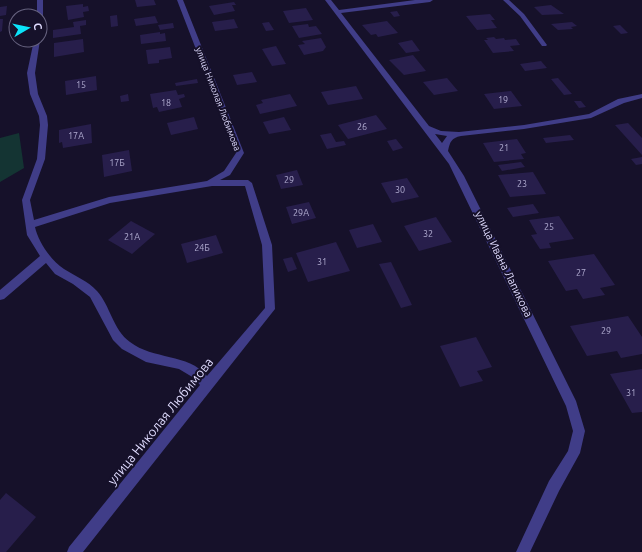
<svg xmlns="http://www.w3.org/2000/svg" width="642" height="552" font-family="Ubuntu,sans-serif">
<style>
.green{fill:#143433}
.building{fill:#271e4b}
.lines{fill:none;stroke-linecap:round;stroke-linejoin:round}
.minor{fill:#403d88;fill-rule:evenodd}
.labels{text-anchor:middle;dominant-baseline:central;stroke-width:4;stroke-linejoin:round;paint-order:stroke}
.number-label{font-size:9px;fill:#b1acd1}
.far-street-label{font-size:9px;fill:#dfdbfe;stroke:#16112a}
.street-label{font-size:11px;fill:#dfdbfe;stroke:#16112a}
.near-street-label{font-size:13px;fill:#dfdbfe;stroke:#16112a}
</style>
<rect width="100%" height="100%" fill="#16112a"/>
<!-- green -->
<path class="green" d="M19,133L24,168L0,182V138Z"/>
<!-- building -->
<g class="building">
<path d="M135,0H154L156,5L137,7Z"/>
<path d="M234,2L236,5H232L235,11L214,15L209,6Z"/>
<path d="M83,4V7L88,6L89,11L83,12L84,17L68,20L66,6Z"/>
<path d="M551,5L564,14L542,15L534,7Z"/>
<path d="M7,6L6,15L0,16V7Z"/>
<path d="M306,8L313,20L289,23L283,11Z"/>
<path d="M397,11L400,16L394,17L390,12Z"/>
<path d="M490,14L495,20H491L497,28L477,30L466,16Z"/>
<path d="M117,15L118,26L111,27L110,16Z"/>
<path d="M155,16L158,23L136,26L134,19Z"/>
<path d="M0,19H3L2,31L0,32Z"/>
<path d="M234,19L238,28L215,31L212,22Z"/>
<path d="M86,20V25L80,26L81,34L53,38V30L74,27L73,22Z"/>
<path d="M387,21L398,33L378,37L376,34L371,35L362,25Z"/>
<path d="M269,22L274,30L266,31L262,23Z"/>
<path d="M572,22L577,26L571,27L573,29L558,30L551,24Z"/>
<path d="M173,23L174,28L160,30L158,25Z"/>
<path d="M308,24L309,27L316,26L322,34L299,38L292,26Z"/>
<path d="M620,25L628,33L621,34L613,26Z"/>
<path d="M160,32V34L165,33L166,41L141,44L140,35Z"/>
<path d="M494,37L496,39L504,38L505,40L516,39L520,45L510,46L514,51L493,53L484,40H488L486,38Z"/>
<path d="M321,38L326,47L323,51L304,55L298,45L305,44L302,41Z"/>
<path d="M83,39L84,52L54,57V43Z"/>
<path d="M412,40L420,51L406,53L398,43Z"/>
<path d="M276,46L286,64L272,66L262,49Z"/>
<path d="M170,47L172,58L159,60V63L148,64L146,50Z"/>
<path d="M413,55L426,71L404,75L389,60Z"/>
<path d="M541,61L547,68L525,71L520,64Z"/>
<path d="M252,72L257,82L237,85L233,75Z"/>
<path d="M96,76L97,90L66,95L65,81Z"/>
<path d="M447,78L458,91L434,95L423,82Z"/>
<path d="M558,78L572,94L564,95L551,79Z"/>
<path d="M197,79L198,83L176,86L175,83Z"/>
<path d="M356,86L363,99L328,105L321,92Z"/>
<path d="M176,90L178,95L184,94L185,97L179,99L182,107L159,112L157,107L153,108L150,94Z"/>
<path d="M511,91L522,106L494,109L484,94Z"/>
<path d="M128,94L129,101L121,102L120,96Z"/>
<path d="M290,94L297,106L260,114L256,105L263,103L261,100Z"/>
<path d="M574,101H581L586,107L579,108Z"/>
<path d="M376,115L387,129L348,139L338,125Z"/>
<path d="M194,117L198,129L171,135L167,123Z"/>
<path d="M284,117L291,130L269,134L263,122Z"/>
<path d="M628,123L642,138V155L615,125Z"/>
<path d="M91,124L92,143L63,148L62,142L59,143V130Z"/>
<path d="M331,133L336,142L344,141L346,145L327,149L320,135Z"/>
<path d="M570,135L574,140L546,143L543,138Z"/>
<path d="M396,139L403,148L393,151L387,141Z"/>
<path d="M517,139L526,153L521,154L524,159L494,162L483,143Z"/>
<path d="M129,150L132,171L104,177L102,155Z"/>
<path d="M642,157V164L636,165L631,159Z"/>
<path d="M521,162L525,167L502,171L498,165Z"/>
<path d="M297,170L303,185L281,189L276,175Z"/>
<path d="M533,172L546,194L510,197L498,175Z"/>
<path d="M407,178L419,197L392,203L381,183Z"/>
<path d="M309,202L316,218L292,224L286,207Z"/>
<path d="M533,204L539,213L513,217L507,208Z"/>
<path d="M559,216L574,239L549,243L551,248L540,249L531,235L537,234L529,220Z"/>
<path d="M436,217L452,242L419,251L404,226Z"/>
<path d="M131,221L155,234L132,254L108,240Z"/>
<path d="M373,224L382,242L357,248L349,230Z"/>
<path d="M216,235L223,253L187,263L181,244Z"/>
<path d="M336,242L350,271L308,282L296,253Z"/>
<path d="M594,254L615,285L600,288L605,295L583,299L577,289L566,291L548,261Z"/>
<path d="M292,257L297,269L288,272L283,259Z"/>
<path d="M391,262L412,305L401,308L379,264Z"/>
<path d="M628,316L642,337V354L621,358L617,351L587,356L570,326Z"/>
<path d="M476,337L492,367L477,371L483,381L460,387L440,346Z"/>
<path d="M642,369V412L632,413L610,374Z"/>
<path d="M6,493L36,517L6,552H0V500Z"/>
</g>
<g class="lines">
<!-- minor -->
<g class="minor">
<path d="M37,0H43V16L40,18V16H37Z"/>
<path d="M177,0H183L244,153L230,175L220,180H248L252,183L272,245L275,309L83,552H67L69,547L200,385L194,378L179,369L146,362L122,349L113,340L90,297L73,284L55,274L46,263L4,299L0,300V290L40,256L27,235L22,200L37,159L40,125L39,116L30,94L27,73L34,40H40L35,73L38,94L47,116L48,125L45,159L30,200L34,220L109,197L207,181L224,171L236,153ZM212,186H245L262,245L265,308L207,376C188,353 153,360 130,342C113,330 110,305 97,291C88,281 75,276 64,269C51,261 38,241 35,227L110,203Z"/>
<path d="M325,0H331L339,10L415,0H433L430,2L341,13L429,126L441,131L459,132L524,125L589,114L618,99L642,94V98L624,103L591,118L524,129L461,136C451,138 450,142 448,151L464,176L576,401L585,431L580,453L559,491L530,552H516L549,481L568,451L573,431L566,406L449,164ZM435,134L447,136L442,143Z"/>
<path d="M503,0H509L524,14L547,45L546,46H542L520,16Z"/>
</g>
</g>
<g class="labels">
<!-- number labels -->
<g class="number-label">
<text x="81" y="85">15</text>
<text x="503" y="100">19</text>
<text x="166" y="103">18</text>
<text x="362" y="127">26</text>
<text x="76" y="136">17А</text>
<text x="504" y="148">21</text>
<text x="117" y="163">17Б</text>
<text x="289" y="180">29</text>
<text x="522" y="184">23</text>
<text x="400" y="190">30</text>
<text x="301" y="213">29А</text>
<text x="549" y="227">25</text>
<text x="428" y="234">32</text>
<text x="132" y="237">21А</text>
<text x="202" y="248">24Б</text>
<text x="322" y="262">31</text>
<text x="581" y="273">27</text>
<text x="606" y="331">29</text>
<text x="631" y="393">31</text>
</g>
<!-- far-street labels -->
<g class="far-street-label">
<text transform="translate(218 99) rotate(69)">улица Николая Любимова</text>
</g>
<!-- street labels -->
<g class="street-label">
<text transform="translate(504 264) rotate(64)">улица Ивана Лапикова</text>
</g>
<!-- near-street labels -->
<g class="near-street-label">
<text transform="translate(160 421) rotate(-51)">улица Николая Любимова</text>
</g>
</g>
<!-- north arrow -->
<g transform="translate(28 28) rotate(81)"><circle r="19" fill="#16112a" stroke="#66627f"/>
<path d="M0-3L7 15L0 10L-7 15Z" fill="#0be3fa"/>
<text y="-6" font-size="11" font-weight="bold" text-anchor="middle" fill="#dfdbfe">С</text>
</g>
</svg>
